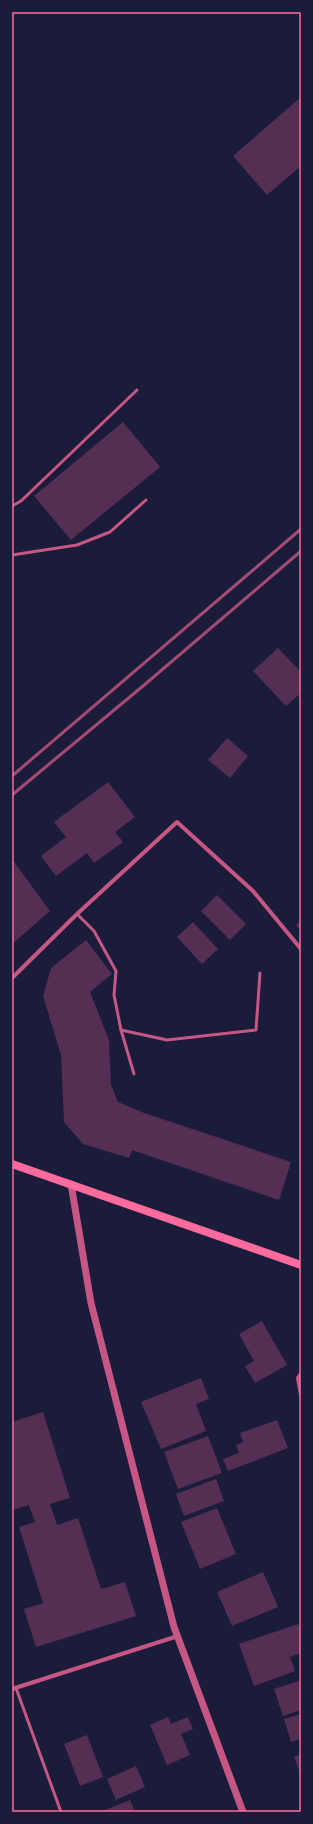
<svg xmlns="http://www.w3.org/2000/svg" width="313" height="1824" font-family="'Source Serif 4',serif">
<style>
.building{fill:#542f53}
.lines{fill:none;stroke-linecap:round;stroke-linejoin:round}
.service{stroke:#c65784;stroke-width:3}
.minor{stroke:#c65784;stroke-width:4}
.tertiary{stroke:#c65784;stroke-width:7}
.secondary{stroke:#ff6b9d;stroke-width:8}
.rail{stroke:#a44b75;stroke-width:3}
.neatline{fill:none;stroke:#ff6b9d;stroke-width:1.5}
</style>
<rect width="100%" height="100%" fill="#1b1b3a"/>
<!-- building -->
<g class="building">
<path d="M301,97V166L267,195L233,156Z"/>
<path d="M123,422L160,467L71,540L34,496Z"/>
<path d="M278,648L301,672V693L286,706L253,671Z"/>
<path d="M227,738L248,756L230,778L208,760Z"/>
<path d="M108,782L135,817L115,832L123,842L94,863L87,853L56,876L41,856L66,837L54,822Z"/>
<path d="M12,859L50,911L12,944Z"/>
<path d="M217,895L246,924L230,940L201,911Z"/>
<path d="M301,920V931L296,925Z"/>
<path d="M193,922L218,949L202,964L177,937Z"/>
<path d="M86,940L112,974L90,992L109,1040L111,1085L118,1102L144,1113L291,1162L279,1200L132,1150L129,1158L83,1144L64,1122L61,1055L43,996L51,968Z"/>
<path d="M262,1321L287,1365L255,1383L245,1366L254,1361L239,1334Z"/>
<path d="M201,1378L209,1399L196,1404L206,1431L161,1449L141,1402Z"/>
<path d="M43,1412L70,1498L50,1504L57,1525L78,1518L101,1589L125,1582L136,1616L36,1647L24,1609L43,1603L19,1527L35,1522L29,1505L12,1510V1422Z"/>
<path d="M277,1420L288,1448L228,1471L223,1459L239,1453L236,1445L243,1442L240,1433Z"/>
<path d="M208,1436L222,1473L178,1489L164,1452Z"/>
<path d="M216,1479L224,1501L184,1516L176,1494Z"/>
<path d="M217,1508L236,1554L200,1569L181,1522Z"/>
<path d="M263,1572L278,1607L232,1626L217,1592Z"/>
<path d="M298,1624L301,1633V1653L290,1657L295,1671L254,1686L239,1644Z"/>
<path d="M301,1680V1710L283,1716L274,1689Z"/>
<path d="M301,1714V1739L291,1742L284,1719Z"/>
<path d="M168,1717L171,1724L188,1717L193,1729L181,1734L190,1755L167,1765L150,1725Z"/>
<path d="M87,1735L103,1777L80,1786L64,1744Z"/>
<path d="M301,1754V1775L294,1757Z"/>
<path d="M136,1766L145,1787L116,1800L107,1779Z"/>
<path d="M130,1800L135,1812H100Z"/>
</g>
<g class="lines">
<!-- service -->
<g class="service">
<path d="M12,506L21,501L137,390"/>
<path d="M12,555L77,545L110,532L146,500"/>
<path d="M77,914L94,931L116,971L114,995L121,1030L134,1074"/>
<path d="M121,1030L167,1040L256,1030L260,973"/>
<path d="M16,1688L61,1812"/>
</g>
<!-- minor -->
<g class="minor">
<path d="M12,978L77,914L177,822L253,891L301,949"/>
<path d="M301,1374L298,1378L301,1395"/>
<path d="M12,1689L178,1636"/>
</g>
<!-- tertiary -->
<path class="tertiary" d="M71,1184L91,1303L174,1627L243,1812"/>
<!-- secondary -->
<path class="secondary" d="M12,1164L301,1265"/>
<!-- rail -->
<g class="rail">
<path d="M12,776L301,529"/>
<path d="M12,795L143,686L301,551"/>
</g>
</g>
<!-- border -->
<rect width="313" height="1824" fill="none" stroke="#1b1b3a" stroke-width="26"/>
<rect x="13" y="13" width="287" height="1798" class="neatline"/>
</svg>
